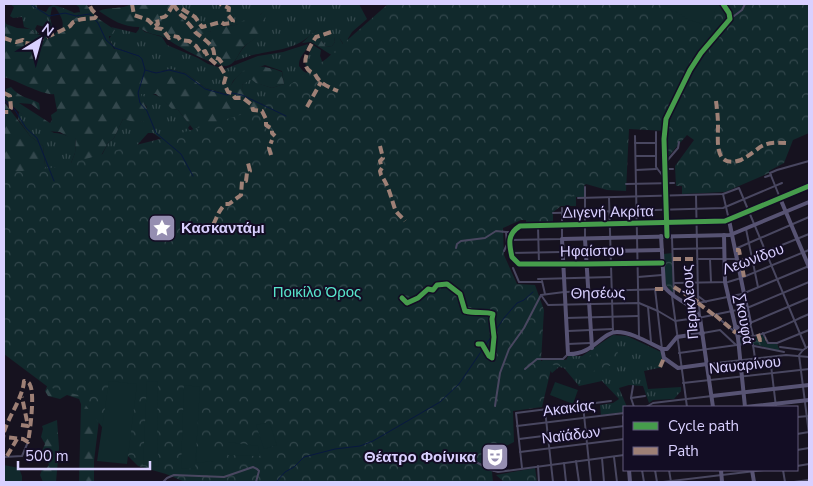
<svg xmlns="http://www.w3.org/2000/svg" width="813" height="486" font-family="'Nunito Sans',sans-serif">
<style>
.grass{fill:url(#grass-tufts)}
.forest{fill:url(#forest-firs)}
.park{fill:url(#park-crowns)}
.garden{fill:#11292c}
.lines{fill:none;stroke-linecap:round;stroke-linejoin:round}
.stream{stroke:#081840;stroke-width:1}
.street{stroke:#494760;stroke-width:2}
.secondary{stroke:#575373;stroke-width:4}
.quiet{stroke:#9e8076;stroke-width:4;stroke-dasharray:8 4;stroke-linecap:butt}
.cycleway-casing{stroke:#130d24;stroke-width:8}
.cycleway{stroke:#469c4c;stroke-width:5}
.labels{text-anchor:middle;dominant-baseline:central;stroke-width:4;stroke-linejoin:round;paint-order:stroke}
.street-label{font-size:15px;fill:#d9d0ff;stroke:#130d24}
.poi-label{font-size:15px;font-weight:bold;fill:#d9d0ff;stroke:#130d24;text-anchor:start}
.park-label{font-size:15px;fill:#57e5cb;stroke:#130d24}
</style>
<defs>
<pattern id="grass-tufts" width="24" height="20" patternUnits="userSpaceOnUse" patternTransform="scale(1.25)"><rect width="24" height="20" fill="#11292c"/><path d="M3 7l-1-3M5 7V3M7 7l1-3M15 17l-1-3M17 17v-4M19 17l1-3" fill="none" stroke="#33474c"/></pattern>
<pattern id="forest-firs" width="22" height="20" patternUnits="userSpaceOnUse" patternTransform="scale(1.25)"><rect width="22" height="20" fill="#11292c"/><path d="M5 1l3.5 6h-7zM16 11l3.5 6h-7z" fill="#33474c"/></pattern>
<pattern id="park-crowns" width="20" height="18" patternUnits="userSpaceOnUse" patternTransform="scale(1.25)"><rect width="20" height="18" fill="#11292c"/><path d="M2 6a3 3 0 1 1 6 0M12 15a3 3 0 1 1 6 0" fill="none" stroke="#33474c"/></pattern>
</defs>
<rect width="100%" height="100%" fill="#16121f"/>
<!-- grass -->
<g class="grass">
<path d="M10,4H36L38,9L46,12L49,7L53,5C58,6 70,10 74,13L80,12L77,17L62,29C65,21 59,13 55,7H52L50,18L52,26L49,28L37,25L35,29L39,34L36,35L30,29L24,27L22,17L13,18L10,16L14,7Z"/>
<path d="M169,4H359L367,19L352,32L344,45L340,39L334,37L335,42L332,46L326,47L319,38L320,35L316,30C298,49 281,49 258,54C250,55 243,59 235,61C238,56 242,48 247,44C262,35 264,27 265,10L260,15L236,25H221L210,32L192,30Z"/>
<path d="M111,27L136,33L139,29V27L145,32L162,37L167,45L198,58L208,64L225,69L258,56L283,52L308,44C307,53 299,54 299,66L303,71L312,76L283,110L260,103L243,95L242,85L251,78L257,83L272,88L284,84L282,71L265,65L241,73L233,81L227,94L206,88L186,73L171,69L152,73C139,63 132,49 115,49L109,39L115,30Z"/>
<path d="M313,45L321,50L320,56L324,66L313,73L307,68L305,63Z"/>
<path d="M147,93C166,95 165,108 178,110L190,125L188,128L196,137L166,142L153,133H148L130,153L49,175L45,165L43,146L30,136L18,119L19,112L54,133C62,132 67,138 76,137L75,153L71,163L99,161L108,143L114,138L123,119L137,122L143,121L147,107L141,100L140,94Z"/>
<path d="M613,335L627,336L661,352L663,367L644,371L648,389L681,387V391L674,399L653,400L649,403L643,386L629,385L619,388L627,407H624V412L601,415L600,405L613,403L619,399L602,381L579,386L564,368L559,367L552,373L542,360L566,361L568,356H582Z"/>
</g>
<!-- forest -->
<g class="forest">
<path d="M75,4H86L96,17L115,30L112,36H109V39L114,49C132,49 139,62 152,73L171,69L186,73L206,88L226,94C240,66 253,61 282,72L284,84L272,88L256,83L251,79L242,85L244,95L260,103L283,110L198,135L178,110L172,109L156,94H141C142,106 153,111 150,126L143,121L137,123L123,119L114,138L108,143L98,161L71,167V163L75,153L76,138H70L60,132L46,131L19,112L4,98V93H6V89L11,87C20,98 28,97 39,103L40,109L39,110L31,104L19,103L50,123L52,120L51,115L57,111L54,94C44,96 16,80 4,77V18L6,24L17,28L30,29L36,35H53L77,17L80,12L79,7Z"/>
<path d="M131,4H169L192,30L199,28L210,32L216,26L236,25L253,15H260L265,9C265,14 265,20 264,25C262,34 254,40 247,44C238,50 238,64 226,66C216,67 175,45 167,39C158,33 149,36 139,27C123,27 112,20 99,11C109,6 122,10 131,4Z"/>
<path d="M325,24L327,26V30L320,35L319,38L326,47L332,46L335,42L334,37L338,36L343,44L347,39L350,40L333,56L311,42L302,43L316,30Z"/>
<path d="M4,102L30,136L43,146L45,165L49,175L4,194Z"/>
<path d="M581,186H584V197H576V206H561L553,212V223L526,225V220Z"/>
<path d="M49,382L102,396L94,461V482H79L81,404L79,399L67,395L60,399L48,396L45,391Z"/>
<path d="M57,420L59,448L56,482H43L40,475L42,470L46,469L49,465L47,458L41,453L45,444L41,437L43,429L42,426Z"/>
</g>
<!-- park -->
<g class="park">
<path d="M388,4H809V133L793,140L784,163L769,171V173L725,192L682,194V186H676L675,166L694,140L687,135L667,158L666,131L629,129L626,191L607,190L586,184L553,212V223L526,225V220H521L503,228L504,255L517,284L535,285L544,310L541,361L579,359L618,347L617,364L597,369L587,376L568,367L552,365L542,407L513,411L514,442L502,448L491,449L484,458L492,472L493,482H185L166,474L138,466L111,439L78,395L48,387L4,354V173L58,167L120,149L168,137L253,111L326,59Z"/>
<path d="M672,253L673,293L665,284L664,254Z"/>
<path d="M763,335L767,344H777L780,351C766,348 753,342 739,344V337L751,336L752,338Z"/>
<path d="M535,468L537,482H504L496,475Z"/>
</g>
<!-- garden -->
<g class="garden">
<path d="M664,4H717L710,26L689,20Z"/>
<path d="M109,381L137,384L127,464L97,461Z"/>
<path d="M147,381L158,382L157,439L159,467L143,465Z"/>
<path d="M555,382L578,390L573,404L550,395Z"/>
<path d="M184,385L200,387L195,469L181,468Z"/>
<path d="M269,422L277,445L264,449L256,425Z"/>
<path d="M228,442L258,446L260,456L228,455Z"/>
<path d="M197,447H214V461L196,463Z"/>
<path d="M4,465L19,468L22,476V482H4Z"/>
</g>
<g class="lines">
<!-- stream -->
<g class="stream">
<path d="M30,4L49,16L65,13L76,16L90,14L98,23L106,40L115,48L139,56L142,59L145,70L138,93L140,103L147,111L156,133L181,154L193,176"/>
<path d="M145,70L156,73L169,70L185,74L205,89L227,95L232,93L242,95L286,116"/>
<path d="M4,100L15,110L26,128L37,138L54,181"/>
<path d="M276,482L285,472L294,467L304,457L335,449L360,446L373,441L440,402L459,384L504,318L517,303L524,300L533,292"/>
</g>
<!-- street -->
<g class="street">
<path d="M730,19L742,10L745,4"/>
<path d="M656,132V167L666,180"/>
<path d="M635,136L639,336"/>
<path d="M635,143H656"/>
<path d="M636,156H656"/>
<path d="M666,162L678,148L679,142"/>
<path d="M666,169H673"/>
<path d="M636,170L656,169"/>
<path d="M809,174V177"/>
<path d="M765,177L771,175"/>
<path d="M626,184L674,183"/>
<path d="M585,187V237"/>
<path d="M696,195L698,296L700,315"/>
<path d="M578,198L723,194L739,188L806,348"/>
<path d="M609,198L613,332"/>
<path d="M780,198L770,173L777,170L809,161"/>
<path d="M553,213L723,208L782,183"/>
<path d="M538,226L539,264"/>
<path d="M746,229L758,287"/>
<path d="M667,236L664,139L666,119L690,70L701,53L730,19L729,13L723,4"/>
<path d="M672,238L674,295"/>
<path d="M507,244L506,232H511"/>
<path d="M456,248L457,244L461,241L485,238L496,231L506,232"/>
<path d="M673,249L723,248"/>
<path d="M735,249L809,217"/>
<path d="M504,251L509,240L562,239V208"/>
<path d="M511,253L561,252"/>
<path d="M697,259H737"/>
<path d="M710,259L711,282"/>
<path d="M662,263L586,264H519L512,257C509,244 507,234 520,226L725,221L729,220L723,194"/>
<path d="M738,263L809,234"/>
<path d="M513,268L519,282H542"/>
<path d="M638,277L662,275"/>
<path d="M538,279L611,277"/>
<path d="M542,281L545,294"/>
<path d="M674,283L728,282L741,278L809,250"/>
<path d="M655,289L662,349"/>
<path d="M541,295L548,305L639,303L658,311L675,321L703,317L747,308L809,282"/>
<path d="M672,296L687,407"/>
<path d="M698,296L706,302"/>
<path d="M698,303L742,294L809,266"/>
<path d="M648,307L651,342"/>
<path d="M715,315L736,333"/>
<path d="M566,318L638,316"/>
<path d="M750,323L809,298"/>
<path d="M750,323L753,335"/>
<path d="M568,331L613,329"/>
<path d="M703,333L720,330L736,345"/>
<path d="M763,333L768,343H777L809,330"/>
<path d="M739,336C757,341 792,321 809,314"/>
<path d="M568,344L590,343"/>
<path d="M753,345L755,358"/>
<path d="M809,346L803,350L799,355L809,434"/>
<path d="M780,347L803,350"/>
<path d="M679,353L751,343L754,346L784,352"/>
<path d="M770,357L776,407"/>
<path d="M707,364L786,355L809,357"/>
<path d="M525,369L537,359H563L568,354"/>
<path d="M683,383L809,369"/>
<path d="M633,386L631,398L634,407"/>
<path d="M631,398L645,396"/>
<path d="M583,405L591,482"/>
<path d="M495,406L500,373L509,349L524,328L541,295L564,292L664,289"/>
<path d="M646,407L653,403L712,396"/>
<path d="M545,410L553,482"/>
<path d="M623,417L624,428"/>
<path d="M797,417L809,416"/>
<path d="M517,426L624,413"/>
<path d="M797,434L809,432"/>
<path d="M519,439L624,426"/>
<path d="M797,450L809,448"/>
<path d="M520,452L624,439"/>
<path d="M4,457L22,456L28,442"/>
<path d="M614,457L617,482"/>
<path d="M602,458L604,482"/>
<path d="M576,461L579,482"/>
<path d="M476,462L491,470L498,472L624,455"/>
<path d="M494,462L492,468L494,471"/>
<path d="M564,463L566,482"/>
<path d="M538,466L539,482"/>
<path d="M797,466L809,464"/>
<path d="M522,468L516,413L611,401"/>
<path d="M642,470L644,482"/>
<path d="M655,470L657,482"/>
<path d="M669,470L671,482"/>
<path d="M783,470L785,482"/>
<path d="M163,482L167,478L174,475L224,477L253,467L257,469L259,471L256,482"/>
<path d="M663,482L764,470"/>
<path d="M794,482L809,480"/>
</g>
<!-- secondary -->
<g class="secondary">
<path d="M780,198L809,267"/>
<path d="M724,235L725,282L738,338L745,407"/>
<path d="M661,236L664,286C672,300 693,302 700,318L713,407"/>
<path d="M585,239L592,348"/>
<path d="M562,252L662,250"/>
<path d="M735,328L750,323L729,220L809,186"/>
<path d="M662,349C649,343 632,332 617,332C602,332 593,355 568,354L562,239L730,235L809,202"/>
<path d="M662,349L664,358L678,368L707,364"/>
<path d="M662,349H667L677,337L703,333"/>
<path d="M712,396L809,385"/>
<path d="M745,407L809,400"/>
<path d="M629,470L630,482"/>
<path d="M721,470L722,482"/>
<path d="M752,470L754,482"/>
</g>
<!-- quiet -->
<g class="quiet">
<path d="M132,4L134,15L148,20L156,28L162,29L169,38L173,36L178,37L180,40L189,41L196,46L201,53L205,51L208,57L216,64"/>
<path d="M173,4L181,15L187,19V22C190,25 193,29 195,32C203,39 216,45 214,57L219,59L222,63L220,66L226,76L224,83L228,92L232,93L235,98H243L252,105L253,110L262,111L266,119V125L272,129V133L275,136"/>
<path d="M182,9L195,17L202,27L221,22L224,24L232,23L233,21L228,15L229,8L220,4"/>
<path d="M155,26L158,24L157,19C168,15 163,20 170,10C171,8 173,6 173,4"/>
<path d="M331,32L316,37C308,49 297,68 315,74C319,83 328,87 338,91"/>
<path d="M4,38L16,42L23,40L25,43L32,44L41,41L42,38C47,38 67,28 70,26C72,24 72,22 76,21C82,18 88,19 95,18L97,15L92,10L89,4"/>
<path d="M4,93L10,96L11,108L9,112H4"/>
<path d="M716,101C717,109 718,117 718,126C718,142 714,169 741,160C762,149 758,141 786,143"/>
<path d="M307,107L321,82"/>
<path d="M380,146L383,158L380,161L382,168L380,171L381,175C389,186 391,198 395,209C397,214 402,217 405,221"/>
<path d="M271,155L269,148L272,140"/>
<path d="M205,231L209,225H213C218,215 218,212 225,204H229L241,195L242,181H246L247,173L250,171L248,163"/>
<path d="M736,250H739L744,277"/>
<path d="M673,259H697"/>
<path d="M674,287L698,302"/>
<path d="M655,289H665"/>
<path d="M698,303L714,315"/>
<path d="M715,315L736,333"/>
<path d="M758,334L760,340L766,339"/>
<path d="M660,367L664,358"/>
<path d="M21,425L28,426L22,397"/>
<path d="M4,432C9,416 23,397 24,381C28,382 29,382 30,385C35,394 30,431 28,442L23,439L4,437"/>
<path d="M7,456L17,439"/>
</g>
<!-- cycleway casing -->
<g class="cycleway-casing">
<g id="cycleway">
<path d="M667,236L664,139L666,119L690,70L701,53L730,19L729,13L723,4"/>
<path d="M662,263L586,264H519L512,257C509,244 507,234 520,226L725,221L809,186"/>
<path d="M402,298L407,303L418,298L428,289L433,290L437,285L447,284L460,294L465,311C476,314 485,311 493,314L492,319L494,337L492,358L489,356L482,344H478"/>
</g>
</g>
<!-- cycleway -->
<use href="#cycleway" class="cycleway"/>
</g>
<!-- icons -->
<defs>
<g id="sight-square" transform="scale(1.4375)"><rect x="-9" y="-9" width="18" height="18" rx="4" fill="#958eb1" stroke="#130d24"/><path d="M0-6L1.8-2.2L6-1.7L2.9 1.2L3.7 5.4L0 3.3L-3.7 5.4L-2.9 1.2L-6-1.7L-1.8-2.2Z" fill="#fff"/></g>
<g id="theatre-square" transform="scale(1.4375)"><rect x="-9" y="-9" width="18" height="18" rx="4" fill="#958eb1" stroke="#130d24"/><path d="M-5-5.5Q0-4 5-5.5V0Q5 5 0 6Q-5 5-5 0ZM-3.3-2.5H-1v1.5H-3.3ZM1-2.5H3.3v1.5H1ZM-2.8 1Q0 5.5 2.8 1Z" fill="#fff"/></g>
</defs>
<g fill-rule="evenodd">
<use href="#sight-square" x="162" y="228"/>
<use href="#theatre-square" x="495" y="457"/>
</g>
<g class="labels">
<!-- street labels -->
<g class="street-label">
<text transform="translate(608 212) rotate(-1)">Διγενή Ακρίτα</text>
<text transform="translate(592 251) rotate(-1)">Ηφαίστου</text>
<text transform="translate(753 259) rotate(-20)">Λεωνίδου</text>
<text transform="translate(598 293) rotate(-1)">Θησέως</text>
<text transform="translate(690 302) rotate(-95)">Περικλέους</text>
<text transform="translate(744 319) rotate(80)">Σκουφά</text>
<text transform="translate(745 365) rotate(-6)">Ναυαρίνου</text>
<text transform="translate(569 408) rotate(-7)">Ακακίας</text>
<text transform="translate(571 435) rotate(-7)">Ναϊάδων</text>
</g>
<!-- poi labels -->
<g class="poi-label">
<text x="181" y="228">Κασκαντάμι</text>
<text x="476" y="457" text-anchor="end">Θέατρο Φοίνικα</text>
</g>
<!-- park labels -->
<g class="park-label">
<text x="317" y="292">Ποικίλο Όρος</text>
</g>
</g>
<!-- border -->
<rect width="813" height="486" fill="none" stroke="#d9d0ff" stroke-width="10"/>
<!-- legend -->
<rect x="623" y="406" width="175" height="65" fill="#130d24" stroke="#625b7c"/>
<rect x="633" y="422" width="25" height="8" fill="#469c4c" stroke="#625b7c"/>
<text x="668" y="431" font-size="15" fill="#d9d0ff">Cycle path</text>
<rect x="633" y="447" width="25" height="8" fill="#9e8076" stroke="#625b7c"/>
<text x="668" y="456" font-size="15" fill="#d9d0ff">Path</text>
<!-- north arrow -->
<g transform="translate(40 40) rotate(37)" stroke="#130d24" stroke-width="4" paint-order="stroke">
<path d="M0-4L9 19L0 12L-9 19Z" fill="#d9d0ff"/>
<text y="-8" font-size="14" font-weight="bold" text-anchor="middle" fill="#d9d0ff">N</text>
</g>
<!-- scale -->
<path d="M18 461v8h132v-8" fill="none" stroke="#d9d0ff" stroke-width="2.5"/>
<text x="25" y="461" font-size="15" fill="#d9d0ff" stroke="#130d24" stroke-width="4" paint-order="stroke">500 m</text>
</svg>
